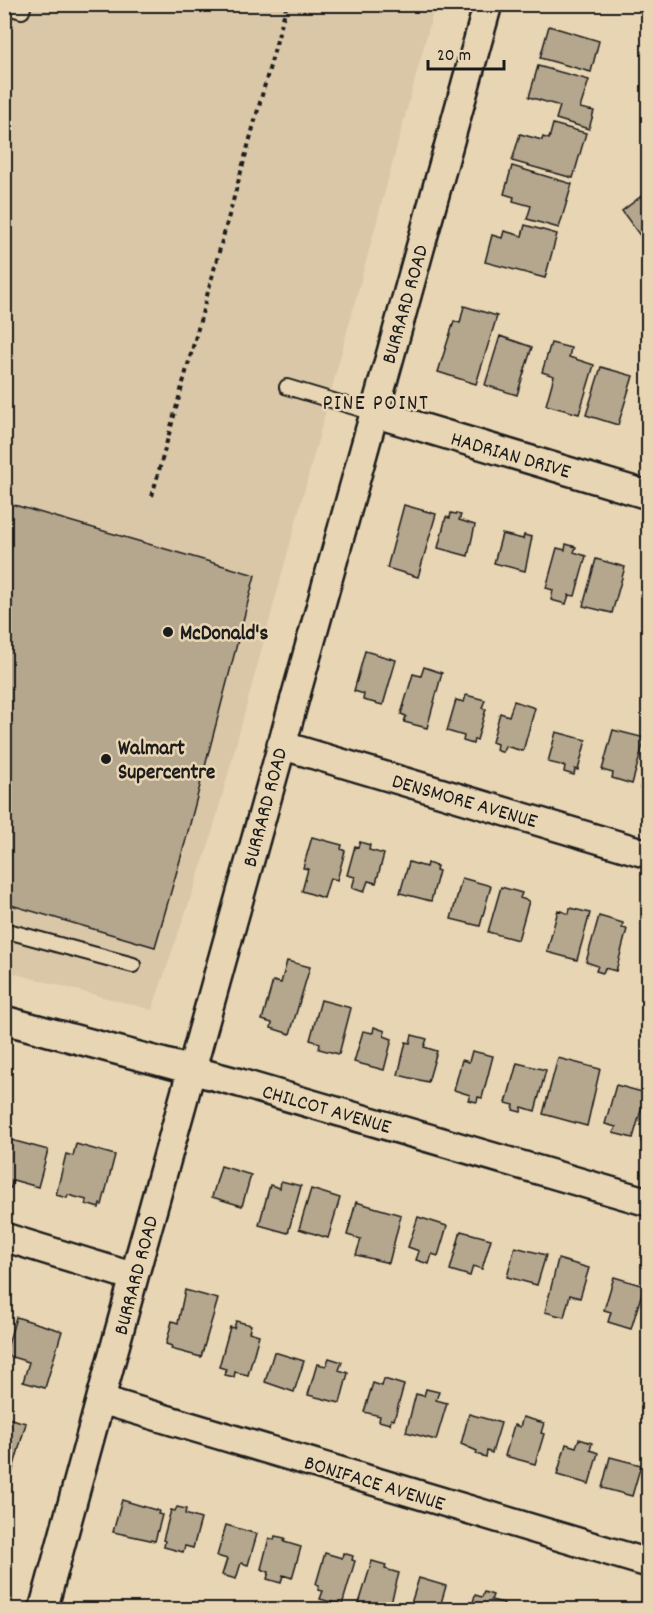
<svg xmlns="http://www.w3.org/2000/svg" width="653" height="1614" viewBox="0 0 653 1614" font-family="Dekko,sans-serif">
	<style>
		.built { fill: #d9c7a8 }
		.building { fill: #b5a78e; stroke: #1c1c1c; stroke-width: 1.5 }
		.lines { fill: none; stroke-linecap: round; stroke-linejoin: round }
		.lane-casing { stroke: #1c1c1c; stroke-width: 18 }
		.street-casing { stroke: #1c1c1c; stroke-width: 32 }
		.path { stroke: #1c1c1c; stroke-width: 4; stroke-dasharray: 4.5 4.5; stroke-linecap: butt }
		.lane { stroke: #e8d5b3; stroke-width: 14 }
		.street { stroke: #e8d5b3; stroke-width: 27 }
		.poi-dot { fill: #1c1c1c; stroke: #e8d5b3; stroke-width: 2 }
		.labels { text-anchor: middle; stroke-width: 5; stroke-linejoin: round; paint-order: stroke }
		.street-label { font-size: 21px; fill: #1c1c1c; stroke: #e8d5b3 }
		.poi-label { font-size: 21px; font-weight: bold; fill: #1c1c1c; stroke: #e8d5b3; text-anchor: start }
		.neighbourhood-label { font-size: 22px; letter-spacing: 1.5px; fill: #1c1c1c; stroke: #e8d5b3 }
	</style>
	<rect width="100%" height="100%" fill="#e8d5b3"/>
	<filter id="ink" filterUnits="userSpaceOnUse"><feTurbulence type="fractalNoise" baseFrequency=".0167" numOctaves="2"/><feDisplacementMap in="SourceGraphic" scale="12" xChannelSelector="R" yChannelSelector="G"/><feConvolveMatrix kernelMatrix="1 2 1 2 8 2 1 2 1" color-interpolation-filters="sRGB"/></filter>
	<g filter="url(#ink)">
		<path class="built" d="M4,5H435L210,841L152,1010L5,971Z"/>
		<path class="building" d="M549,26L599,41L591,72L540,58Z
			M538,66L589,80L580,108L594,111L589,129L556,119L560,106L529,97Z
			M553,124L586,133L573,178L512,161L520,134L542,140L543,137L549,139Z
			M512,166L572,184L559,228L527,219L531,206L513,201L514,197L504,194Z
			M648,191V239L645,234L641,237L622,211Z
			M525,225L557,234L545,278L485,262L492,235L502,238L504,231L522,236Z
			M464,306L497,316L476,384L438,372L454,321L460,323Z
			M500,336L532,347L517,395L485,385Z
			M551,343L571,348L569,357L594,365L579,414L546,405L554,376L542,372Z
			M601,367L633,376L618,425L586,415Z
			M4,502L255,575L185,843L155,947L4,903Z
			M404,505L436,514L418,577L387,568Z
			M451,513L461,515L459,520L475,525L468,556L438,548L446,517L450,518Z
			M502,534L523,539L524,535L532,537L525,571L494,563Z
			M566,544L576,547L574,552L586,556L575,596L569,595L566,604L551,600L553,590L546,588L557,548L565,550Z
			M596,559L625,567L612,613L583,606Z
			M648,605V626L643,625Z
			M365,651L396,660L383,705L363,700L364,694L354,691Z
			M424,667L442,673L427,728L404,722L406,716L401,714L413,674L421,676Z
			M466,695L485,700L482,708L486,709L477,740L474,739L473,744L463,741L464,736L447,731L456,700L464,702Z
			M514,701L535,708L523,751L505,746L503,752H501L496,750L497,744L492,742L500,713L509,716Z
			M613,730L645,738L632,784L612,778L613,773L602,770Z
			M556,732L586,740L578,770L575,769L574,775L564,772L565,766L548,762Z
			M648,758V790L640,788Z
			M312,837L342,845L341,849L345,851L337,880L330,878L324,898L302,891L308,869L303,868Z
			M360,842L370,845L369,850L384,854L376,883L368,881L364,892L352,888L355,877L347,875L355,846L358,847Z
			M409,862L426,867L427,863L437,866L436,870L439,871L431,901L400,893Z
			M462,878L491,886L480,926L451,919Z
			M501,887L522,893L520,898L529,901L518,940L488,932Z
			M570,908L590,913L577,960L547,952L558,910L569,914Z
			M599,916L623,923L622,928L627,929L616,971L605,968L603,973L596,971L598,966L586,962Z
			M287,961L310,967L290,1034L271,1028L272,1023L262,1020L273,981L281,983Z
			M321,1000L351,1008L339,1054L319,1049L320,1043L310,1040Z
			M374,1027L385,1031L384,1036L392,1039L384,1070L354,1062L363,1031L373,1033Z
			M412,1035L427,1039L424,1047L437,1051L428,1082L398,1075L406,1042L410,1043Z
			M472,1051L493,1056L482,1098L478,1097L477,1102L468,1100L470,1095L454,1090L462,1060L469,1062Z
			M558,1058L600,1069L587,1126L543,1114Z
			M517,1063L546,1070L535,1111L522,1107L521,1112L513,1110L514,1105L506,1103Z
			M616,1085L646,1093L633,1138L613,1133L616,1127L605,1124Z
			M648,1117V1144L641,1142Z
			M4,1138L48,1150L38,1187L13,1180L11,1188L4,1186Z
			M76,1144L115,1155L102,1205L100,1204L99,1208L86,1204L87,1200L68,1195L67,1198L56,1195L66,1154L73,1156Z
			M221,1166L251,1175L242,1206L212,1197Z
			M281,1181L301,1186L288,1233L259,1225L270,1185L280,1188Z
			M311,1189L340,1198L328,1238L299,1229Z
			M356,1202L401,1215L389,1263L356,1255L361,1239L347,1235Z
			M418,1217L447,1226L438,1256L432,1254L429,1264L416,1260L419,1251L408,1247Z
			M461,1231L491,1239L482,1269L473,1266L470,1276L450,1270Z
			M515,1247L546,1255L537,1285L507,1277Z
			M558,1259L589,1268L580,1298L570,1295L564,1317L545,1312Z
			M614,1277L644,1286L631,1329L608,1322L611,1312L604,1310Z
			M185,1290L218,1299L201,1357L171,1349L172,1346L166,1344L172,1321L178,1323Z
			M16,1317L62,1331L45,1388L23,1382L29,1362L5,1355Z
			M236,1321L251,1325L249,1332L259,1335L248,1375L235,1372L234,1377L225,1375L226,1369L219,1367L230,1327L234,1328Z
			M274,1352L304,1361L294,1392L265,1382Z
			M329,1358L342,1362L339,1370L348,1373L340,1403L308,1395L317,1364L326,1366Z
			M384,1379L404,1385L394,1420L391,1419L390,1424L379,1421L380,1416L364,1412L373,1383L382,1386Z
			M426,1389L439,1392L436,1400L447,1403L436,1440L406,1432L416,1394L424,1396Z
			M469,1414L501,1423L492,1453L487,1451L486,1457L476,1454L477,1451L461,1444Z
			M4,1417L26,1423L12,1473L4,1471Z
			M523,1417L544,1423L541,1433L544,1434L535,1464L505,1456L514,1425L520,1427Z
			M579,1439L592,1443L590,1450L598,1453L589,1484L557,1475L566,1444L576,1447Z
			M610,1457L641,1465L632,1496L602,1488Z
			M122,1500L159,1511L158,1514L162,1515L155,1541L113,1532Z
			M177,1507L186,1509L185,1514L201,1519L193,1548L185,1546L183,1552L164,1547L165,1541L163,1540L171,1510L175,1511Z
			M226,1525L257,1534L248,1565L241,1563L236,1579L222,1575L227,1559L217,1556Z
			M275,1536L285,1538L284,1542L301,1547L292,1578L283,1575L281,1583L267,1579L269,1572L261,1569L269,1538L274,1540Z
			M325,1553L342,1558L343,1553L353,1556L352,1560L355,1561L342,1605L320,1599L323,1591L318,1590L319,1585L316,1584Z
			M372,1561L386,1565L385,1569L399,1573L389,1610H357Z
			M419,1578L446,1586L439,1610H409Z
			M484,1592L493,1595L491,1600L504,1603L503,1610H471L475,1595L482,1597Z"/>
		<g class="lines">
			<defs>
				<path id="lane" d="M4,6L22,11L24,4
					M287,387L374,413
					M4,930L133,965"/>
				<path id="street" d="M374,413L648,495
					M281,745L648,854
					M4,1020L240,1083L648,1202
					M4,1237L134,1277
					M102,1400L648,1563
					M43,1610L134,1277L488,4"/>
			</defs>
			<use href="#lane" class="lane-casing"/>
			<use href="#street" class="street-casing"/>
			<path class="path" d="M152,496L287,4"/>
			<use href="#lane" class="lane"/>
			<use href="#street" class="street"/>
		</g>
	</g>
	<g class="poi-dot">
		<circle cx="168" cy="632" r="6"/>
		<circle cx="106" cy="759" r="6"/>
	</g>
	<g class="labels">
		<g class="street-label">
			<text transform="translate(404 304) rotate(-74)" y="7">BURRARD ROAD</text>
			<text transform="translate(511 454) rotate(16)" y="7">HADRIAN DRIVE</text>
			<text transform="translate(465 800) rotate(16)" y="7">DENSMORE AVENUE</text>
			<text transform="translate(264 807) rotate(-75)" y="7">BURRARD ROAD</text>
			<text transform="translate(327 1108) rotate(16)" y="7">CHILCOT AVENUE</text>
			<text transform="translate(135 1275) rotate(-75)" y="7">BURRARD ROAD</text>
			<text transform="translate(375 1482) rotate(17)" y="7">BONIFACE AVENUE</text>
		</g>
		<g class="poi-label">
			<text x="180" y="639">McDonald's</text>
			<text x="118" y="754">Walmart<tspan x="118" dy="24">Supercentre</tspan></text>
		</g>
		<g class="neighbourhood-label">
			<text x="376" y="409">PINE POINT</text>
		</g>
	</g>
	<rect width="653" height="1614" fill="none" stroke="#e8d5b3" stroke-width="24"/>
	<rect x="12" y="12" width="629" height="1590" fill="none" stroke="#1c1c1c" stroke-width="2" filter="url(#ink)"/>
	<path d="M428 60v9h76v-9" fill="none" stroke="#1c1c1c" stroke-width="3"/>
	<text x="437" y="60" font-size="18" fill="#1c1c1c" stroke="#e8d5b3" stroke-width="4.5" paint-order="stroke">20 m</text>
</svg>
